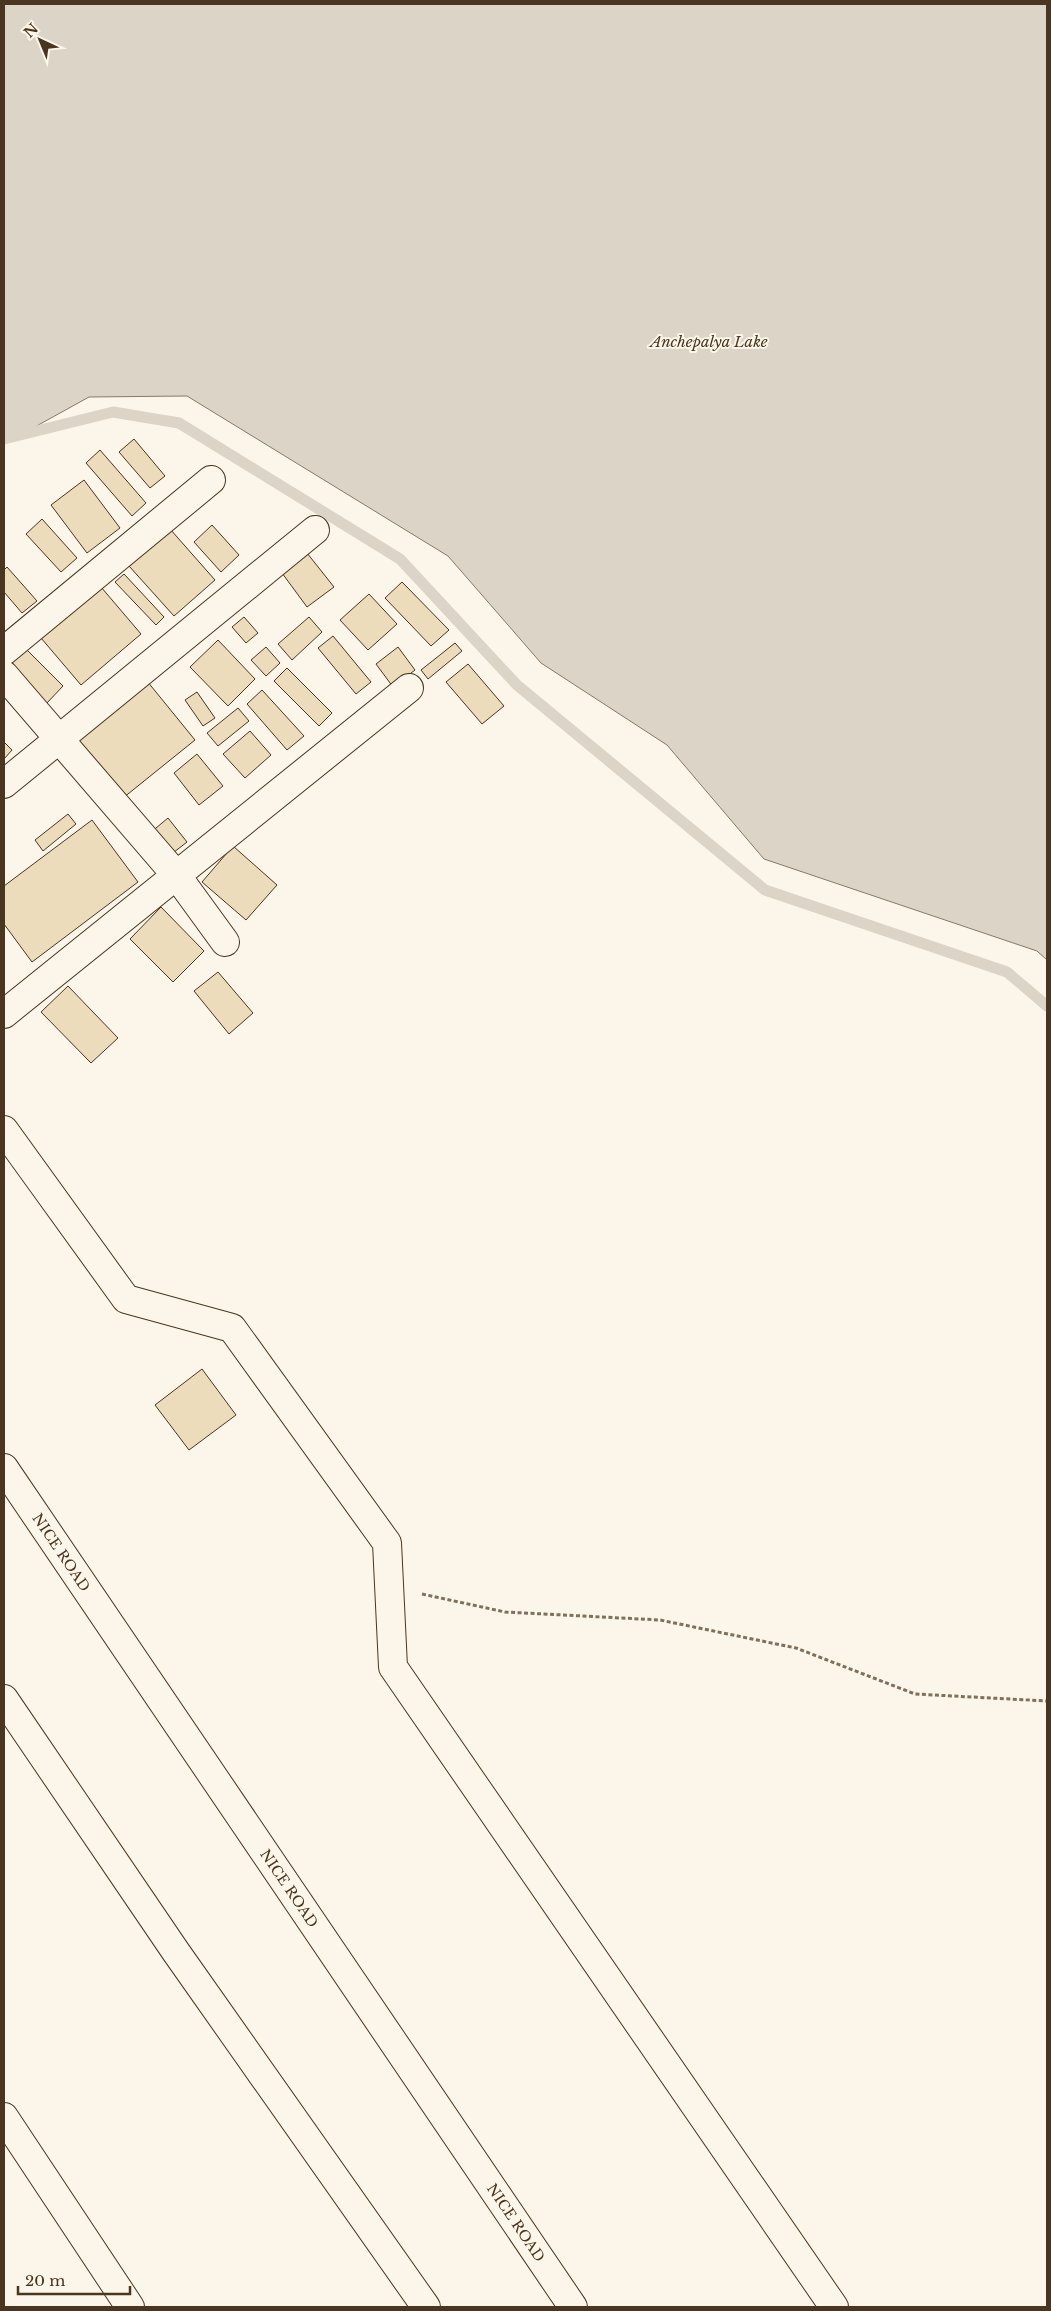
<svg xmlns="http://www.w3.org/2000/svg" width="1051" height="2311" viewBox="0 0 1051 2311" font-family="'Libre Baskerville',serif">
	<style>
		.water { fill: #dcd4c6; stroke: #887966 }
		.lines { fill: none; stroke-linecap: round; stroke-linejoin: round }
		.stream { stroke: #dcd4c6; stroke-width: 11 }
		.building { fill: #ecdcbc; stroke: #4a3520 }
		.street-casing { stroke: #4a3520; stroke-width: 30 }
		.secondary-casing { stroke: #4a3520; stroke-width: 30 }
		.highway-casing { stroke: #4a3520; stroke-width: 30 }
		.path { stroke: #7f6f5c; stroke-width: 3; stroke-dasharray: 4 2.5; stroke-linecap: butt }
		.street { stroke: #fbf6e9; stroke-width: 28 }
		.secondary { stroke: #fbf6e9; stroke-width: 28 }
		.highway { stroke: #fbf6e9; stroke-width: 28 }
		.labels { text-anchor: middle; stroke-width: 4; stroke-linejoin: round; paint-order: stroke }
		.street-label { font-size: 14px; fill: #4a3520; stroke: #fbf6e9 }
		.water-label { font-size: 15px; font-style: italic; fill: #4a3520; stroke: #fbf6e9 }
	</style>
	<rect width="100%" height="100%" fill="#fbf6e9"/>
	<path class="water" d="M4,4H1047V960L1037,951L764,859L667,745L541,663L448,556L187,396L89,397L4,444Z"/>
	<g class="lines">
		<path class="stream" d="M4,439L113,412L179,423L400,559L517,685L765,890L1007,972L1047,1006"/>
	</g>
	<path class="building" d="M134,439L165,476L150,488L119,452Z
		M100,450L146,503L132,516L86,463Z
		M84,480L120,528L87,553L51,505Z
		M42,519L77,558L61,572L26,534Z
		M212,525L239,555L221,572L194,542Z
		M170,529L215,580L174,616L129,566Z
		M307,553L334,587L307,607L282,573Z
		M7,567L37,601L22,613L4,592V570Z
		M124,574L164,617L156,625L115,582Z
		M402,582L449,630L431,646L385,598Z
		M101,587L141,634L81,685L41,638Z
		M369,594L397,624L368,650L340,620Z
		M244,617L258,633L246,643L232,627Z
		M309,617L322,632L292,660L278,644Z
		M333,636L371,682L356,694L318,648Z
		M218,640L255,679L228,706L190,667Z
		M455,643L462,651L428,679L421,670Z
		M266,647L280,663L266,676L251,660Z
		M398,647L415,670L393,687L376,664Z
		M25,648L63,686L45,705L7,667Z
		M468,664L504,706L482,724L446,682Z
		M287,668L332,713L319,726L274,681Z
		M147,681L195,740L123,798L76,740Z
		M262,690L304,736L287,750L247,704Z
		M197,692L215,718L203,726L185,700Z
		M238,708L249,721L218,746L207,733Z
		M250,731L271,755L245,778L223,754Z
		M4,742L12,750L4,759Z
		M197,754L223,786L199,805L174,773Z
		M68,814L76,824L43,851L35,840Z
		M168,818L187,842L169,856L150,833Z
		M92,820L138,882L32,962L4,924V886Z
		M233,846L277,885L246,920L202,882Z
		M161,907L204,951L173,982L130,939Z
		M218,972L253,1013L229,1034L194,991Z
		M68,986L118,1038L91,1063L41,1012Z
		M202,1369L236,1415L189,1450L155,1405Z"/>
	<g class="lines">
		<defs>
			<path id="street" d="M4,651L211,480
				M4,675L177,876L225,942
				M4,784L315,530
				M4,1014L409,688
				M4,1130L126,1299L232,1328L387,1543L393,1667L834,2307"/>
			<path id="secondary" d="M4,2117L130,2307"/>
			<g id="highway">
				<path id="s1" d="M4,1468L573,2307"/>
				<path d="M4,1699L176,1952L426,2307"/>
			</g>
		</defs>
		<use href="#street" class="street-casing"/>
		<use href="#secondary" class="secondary-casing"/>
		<use href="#highway" class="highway-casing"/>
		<path class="path" d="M422,1594L505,1612L660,1620L796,1648L915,1694L1047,1701"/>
		<use href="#street" class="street"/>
		<use href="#secondary" class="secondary"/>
		<use href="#highway" class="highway"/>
	</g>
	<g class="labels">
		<g class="street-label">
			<text dy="5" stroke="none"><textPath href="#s1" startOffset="102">NICE ROAD</textPath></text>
			<text dy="5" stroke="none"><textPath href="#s1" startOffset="508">NICE ROAD</textPath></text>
			<text dy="5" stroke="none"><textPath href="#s1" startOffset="912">NICE ROAD</textPath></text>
		</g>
		<g class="water-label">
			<text x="709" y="347">Anchepalya Lake</text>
		</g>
	</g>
	<rect width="1051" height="2311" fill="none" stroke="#4a3520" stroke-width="10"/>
	<g transform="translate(40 40) rotate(316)" stroke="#fbf6e9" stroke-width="4" paint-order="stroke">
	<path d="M0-4L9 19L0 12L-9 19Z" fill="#4a3520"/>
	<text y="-8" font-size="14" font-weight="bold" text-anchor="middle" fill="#4a3520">N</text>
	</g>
	<path d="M18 2286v8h112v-8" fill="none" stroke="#4a3520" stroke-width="2.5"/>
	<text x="25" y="2286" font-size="15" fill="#4a3520" stroke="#fbf6e9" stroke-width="4" paint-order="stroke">20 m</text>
</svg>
